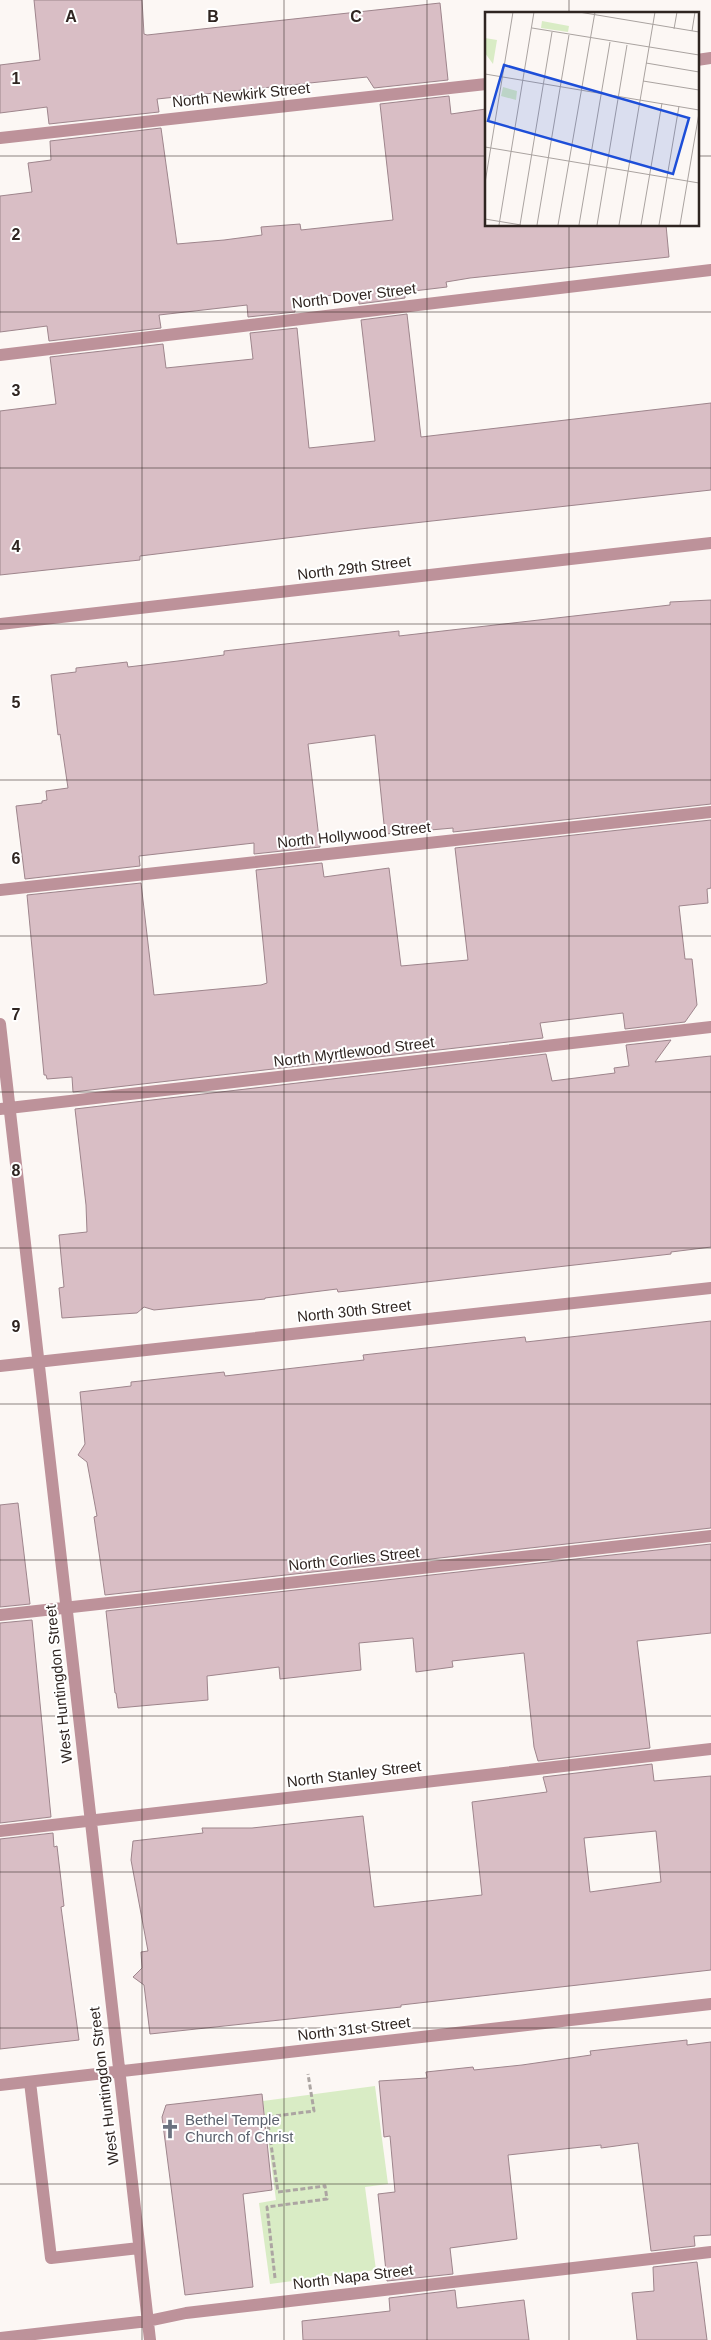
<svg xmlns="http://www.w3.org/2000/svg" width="711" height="2340" viewBox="0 0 711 2340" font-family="Helvetica,sans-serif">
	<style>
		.green { fill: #d9ecc5 }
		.building { fill: #d9bec5; stroke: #9e858c; fill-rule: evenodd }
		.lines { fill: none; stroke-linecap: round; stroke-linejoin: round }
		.path { stroke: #aca5a2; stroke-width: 3; stroke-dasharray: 5 2.5; stroke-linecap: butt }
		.minor { stroke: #bd929a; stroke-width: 12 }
		.grid { fill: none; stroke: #2f2521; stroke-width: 1; stroke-opacity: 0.55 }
		.labels { text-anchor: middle; stroke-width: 4; stroke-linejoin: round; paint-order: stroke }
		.street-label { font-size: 15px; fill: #2f2521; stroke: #fff }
		.worship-label { font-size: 15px; fill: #5b616d; stroke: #fff; text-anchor: start }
		.inset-road { fill: none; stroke: #aaa3a0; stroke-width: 1 }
		.view { fill: #1d4ed8; fill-opacity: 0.15; stroke: #1d4ed8; stroke-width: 2.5 }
		.inset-edge { fill: none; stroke: #2f2521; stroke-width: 2.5 }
		.grid-label { font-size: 16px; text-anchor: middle; font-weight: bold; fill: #2f2521; stroke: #fff; stroke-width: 4; stroke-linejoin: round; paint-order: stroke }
	</style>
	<rect width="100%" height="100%" fill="#fcf7f4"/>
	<path class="green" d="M375,2086L388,2184L365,2187L376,2270L270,2284L259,2203L276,2200L263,2101Z"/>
	<path class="building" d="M34,0H142L144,34L147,35L440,3L448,80L374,88L367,77L157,99L159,112L49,124L47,107L0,113V65L40,60Z
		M449,96L451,114L486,109V225H666L669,257L470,278L446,282L447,287L405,292V298L359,304L358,292L294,300L295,312L248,317L247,305L159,315L161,328L49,341L47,326L0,332V196L32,192L28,163L51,160L50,141L161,128L177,244L224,240L262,235L261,227L300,224L301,230L393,220L380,104Z
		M407,314L421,437L711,403V490L360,529L140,556V560L0,575V411L56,404L50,357L163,344L166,368L253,359L250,333L297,328L309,448L375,441L361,320Z
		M711,600V804L453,832V828L385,834L375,735L308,744L320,847L254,854V843L139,856L140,866L25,879L16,806L42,803V801L47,800L46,791L68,788L60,734L58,735L51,675L76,672V668L127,662L128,667L178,661L224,655V651L399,631V636L670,605V602Z
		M711,820V888L707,889L708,903L679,906L685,959H692L697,1005L685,1022L625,1029L623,1013L540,1023L543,1038L73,1092L72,1077L47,1079L46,1075H44L27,895L141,883L154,995L261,985L267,983L256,870L322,863L324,877L389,868L401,966L468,960L455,848Z
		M671,1040L655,1062L711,1056V1247L671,1252V1254L338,1292L337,1289L265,1298V1299L154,1310L144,1307L137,1313L62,1318L59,1288L64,1287L59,1235L87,1232L86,1205L75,1109L546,1054L552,1081L615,1073L614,1068L629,1066L626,1045Z
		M711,1321V1528L105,1595L94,1517L97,1516L87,1462L78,1455L85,1444L80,1392L131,1386V1382L224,1372L225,1376L364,1360L363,1355L525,1337L526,1342Z
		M18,1503L30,1604L0,1607V1505Z
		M711,1544V1633L637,1641L650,1748L538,1761L534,1747L524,1653L452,1661L453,1667L416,1672L413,1638L359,1643L361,1670L280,1679L279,1667L207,1676L208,1700L118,1708L116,1693H115L106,1611Z
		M32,1620L51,1817L0,1823V1623Z
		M652,1764L654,1781L711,1776V1970L401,2005V2007L150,2034L144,1985L133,1977L142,1968L141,1952L148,1951L131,1860L133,1841L203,1833L202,1828H252L363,1816L374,1907L482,1895L472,1802L547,1792L543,1777ZM656,1831L661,1882L590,1892L584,1838Z
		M53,1833L54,1847L57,1846L64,1906L61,1907L79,2040L0,2049V1839Z
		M687,2040V2045L711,2042V2235L694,2236L695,2246L651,2251L638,2143L601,2148V2145L508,2155L517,2239L450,2248L453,2274L387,2281L378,2194L395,2192L390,2136L384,2137L379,2081L427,2078L426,2072L473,2067L474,2070L522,2065L591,2055L590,2051Z
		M262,2094L272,2190L243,2194L253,2287L185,2295L162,2117L166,2105Z
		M697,2262L707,2340H637L632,2293L654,2291L653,2267Z
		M455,2290L457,2308L524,2300L529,2340H303L302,2321L390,2311L389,2298Z"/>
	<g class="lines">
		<path class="path" d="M275,2278L267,2207L327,2199L325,2186L278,2192L267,2117L314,2111L308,2074"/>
		<path class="minor" d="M697,60L711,58
			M0,138L486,84
			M0,355L711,270
			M0,624L711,543
			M0,890L711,812
			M0,1024L150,2340
			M0,1109L711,1027
			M0,1366L711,1288
			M0,1615L711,1536
			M0,1831L711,1749
			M30,2082L51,2258L139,2248
			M0,2085L711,2004
			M0,2338L148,2321L186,2313L711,2252"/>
	</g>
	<path class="grid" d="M142,0V2340M284,0V2340M427,0V2340M569,0V14M0,156H486M697,156H711M569,225V2340M0,312H711M0,468H711M0,624H711M0,780H711M0,936H711M0,1092H711M0,1248H711M0,1404H711M0,1560H711M0,1716H711M0,1872H711M0,2028H711M0,2184H711"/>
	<defs>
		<symbol id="church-bare" viewBox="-9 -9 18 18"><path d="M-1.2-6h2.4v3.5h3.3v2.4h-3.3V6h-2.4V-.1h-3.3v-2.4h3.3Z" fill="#6b7280" stroke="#fff" stroke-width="2.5" paint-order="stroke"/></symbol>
	</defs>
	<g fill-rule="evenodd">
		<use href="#church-bare" x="156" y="2115" width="28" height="28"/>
	</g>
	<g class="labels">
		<g class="street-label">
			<text transform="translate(241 95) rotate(-6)" y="5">North Newkirk Street</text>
			<text transform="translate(354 296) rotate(-7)" y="5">North Dover Street</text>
			<text transform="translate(354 568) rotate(-7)" y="5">North 29th Street</text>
			<text transform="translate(354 835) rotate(-6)" y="5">North Hollywood Street</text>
			<text transform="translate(354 1052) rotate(-7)" y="5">North Myrtlewood Street</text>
			<text transform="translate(354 1311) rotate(-6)" y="5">North 30th Street</text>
			<text transform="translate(354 1559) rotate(-6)" y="5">North Corlies Street</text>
			<text transform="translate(59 1684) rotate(-96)" y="5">West Huntingdon Street</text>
			<text transform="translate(354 1774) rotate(-7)" y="5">North Stanley Street</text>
			<text transform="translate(354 2029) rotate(-7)" y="5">North 31st Street</text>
			<text transform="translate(104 2086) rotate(-97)" y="5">West Huntingdon Street</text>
			<text transform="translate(353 2277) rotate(-7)" y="5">North Napa Street</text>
		</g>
		<g class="worship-label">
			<text x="185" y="2125">Bethel Temple<tspan x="185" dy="17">Church of Christ</tspan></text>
		</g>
	</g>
	<g transform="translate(485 12)">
		<rect width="214" height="214" fill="#fcf7f4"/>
		<path d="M57,9L84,14L83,20L56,16ZM0,26L12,28L8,52L0,41ZM18,75L32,79L31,88L16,84Z" fill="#d9ecc5"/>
		<path class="inset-road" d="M94,0L214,20M47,16L214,43M189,17L192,0M207,19L210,0M161,51L214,60M0,62L214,98M158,69L214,78M0,135L214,171M0,171L28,0M0,207L36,213M14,213L49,0M35,213L67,20M52,213L84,23M73,213L110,0M94,213L125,30M112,213L142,33M134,213L170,0M156,213L177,91M174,213L194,94M195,213L214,101"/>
		<path class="view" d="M19,53L204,106L188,162L3,109Z"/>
		<rect width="214" height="214" class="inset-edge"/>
	</g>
	<g class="grid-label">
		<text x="71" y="22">A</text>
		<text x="213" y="22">B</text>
		<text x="356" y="22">C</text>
		<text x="16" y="84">1</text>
		<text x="16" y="240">2</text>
		<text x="16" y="396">3</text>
		<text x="16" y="552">4</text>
		<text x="16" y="708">5</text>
		<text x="16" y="864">6</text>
		<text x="16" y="1020">7</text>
		<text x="16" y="1176">8</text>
		<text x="16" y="1332">9</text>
	</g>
</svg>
